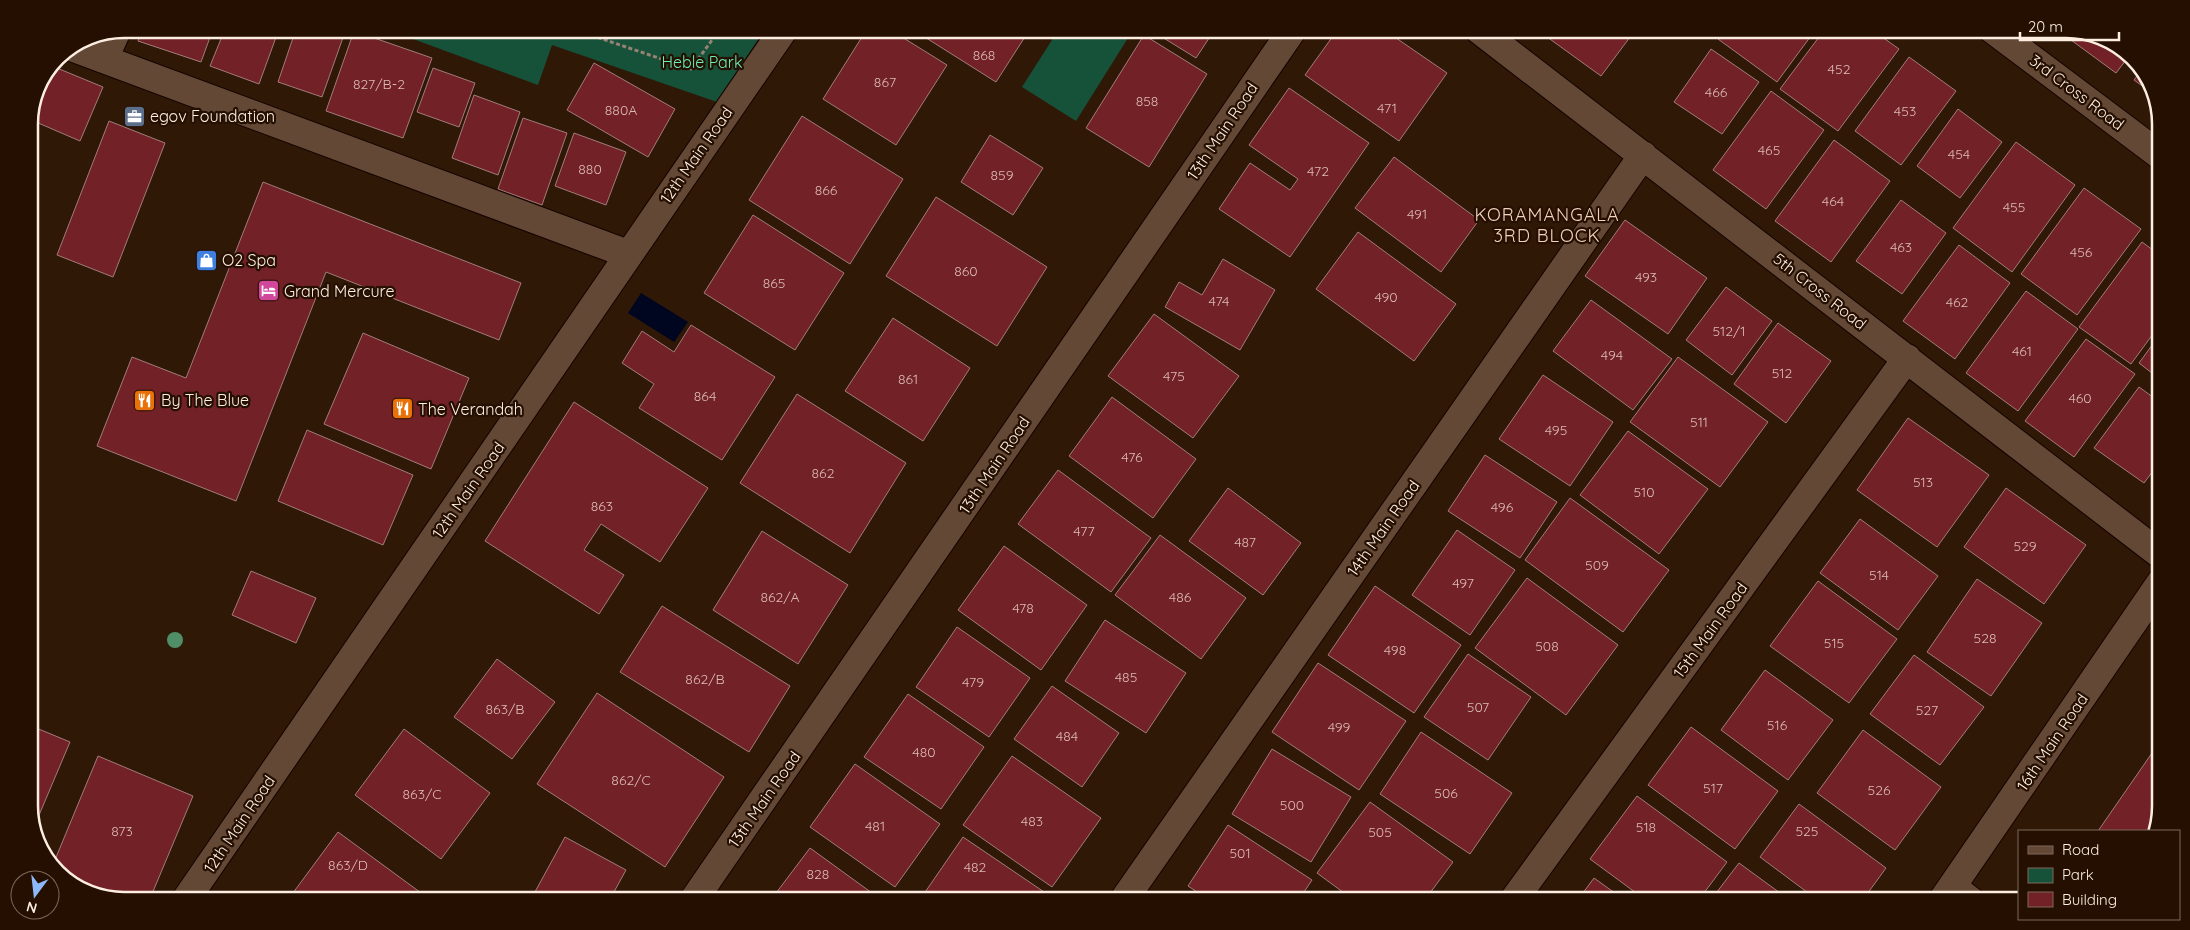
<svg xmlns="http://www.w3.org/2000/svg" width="2190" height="930" viewBox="0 0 2190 930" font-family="Quicksand,sans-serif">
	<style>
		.green { fill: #16523a }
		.water { fill: #000520 }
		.building { fill: #722127; stroke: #a17c7b }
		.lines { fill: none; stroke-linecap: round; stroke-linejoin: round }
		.minor-casing { stroke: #160300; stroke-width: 30 }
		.path { stroke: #968374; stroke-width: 3; stroke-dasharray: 4 2.5; stroke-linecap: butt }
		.minor { stroke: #624835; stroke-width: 28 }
		.tree { fill: #4f8e67 }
		.labels { text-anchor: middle; stroke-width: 4.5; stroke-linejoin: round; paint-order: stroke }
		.number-label { font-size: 14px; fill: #dbbbb3 }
		.park-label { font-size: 16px; fill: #69efb7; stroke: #250f00 }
		.street-label { font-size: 16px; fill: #feeee2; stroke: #250f00 }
		.poi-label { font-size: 16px; fill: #feeee2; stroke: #250f00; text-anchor: start }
		.neighbourhood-label { font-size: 18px; letter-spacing: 1px; fill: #f2d2bc; stroke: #250f00 }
		.rim { fill: none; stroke: #feeee2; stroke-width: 2.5 }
	</style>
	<rect width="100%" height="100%" fill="#2f1806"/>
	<path class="green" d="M386,29H765L717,102L552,45L538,85Z
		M1059,29L1133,30L1076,121L1022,87Z"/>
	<path class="water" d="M641,293L688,322L674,342L628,313Z"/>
	<path class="building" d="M143,29H213L201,62L138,41Z
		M225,29H279L259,84L210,66Z
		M296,29H346L322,97L278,82Z
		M867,29H889L947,65L896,145L823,99Z
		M912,29H1030L996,82Z
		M1149,29H1215L1196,58Z
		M1338,29H1383L1447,73L1399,141L1305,75Z
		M1536,29H1636L1601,76Z
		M1726,29H1816L1777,82L1718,39Z
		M1825,29H1871L1899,49L1838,131L1780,89Z
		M2056,29L2103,36L2129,56L2116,73Z
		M354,31L432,58L403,138L326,111Z
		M1144,35L1207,74L1149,167L1086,128Z
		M1711,49L1759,82L1722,134L1674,102Z
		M1909,57L1956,91L1901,165L1855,131Z
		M594,63L675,109L648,157L567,110Z
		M52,66L103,87L80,141L29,119Z
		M433,68L475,83L459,127L417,112Z
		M2143,68L2152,93L2134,80Z
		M1289,88L1369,143L1290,257L1219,209L1250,163L1290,190L1298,179L1249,145Z
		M1771,91L1824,130L1766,209L1713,170Z
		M474,95L520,112L498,175L452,158Z
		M1958,109L2002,142L1960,198L1917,166Z
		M802,116L903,179L850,264L749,200Z
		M523,118L567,133L542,205L498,189Z
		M109,121L165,143L113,277L57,255Z
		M574,133L626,152L606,205L555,186Z
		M990,135L1043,168L1013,215L961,182Z
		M1834,140L1890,181L1831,262L1775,221Z
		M2016,142L2075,185L2012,272L1953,228Z
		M1394,157L1479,220L1441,272L1355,208Z
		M263,182L521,283L499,340L326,272L236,501L97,446L132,357L186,378Z
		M2084,188L2141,229L2077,315L2021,274Z
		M936,197L1047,267L997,346L886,276Z
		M1901,200L1946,233L1902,294L1856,261Z
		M753,215L844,273L795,350L704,293Z
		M1625,220L1707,278L1668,334L1585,276Z
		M1358,232L1456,304L1414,361L1316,289Z
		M2142,242L2161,256V323L2131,364L2079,327Z
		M1959,245L2010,283L1955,359L1903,321Z
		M1223,259L1275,290L1240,350L1165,307L1179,282L1202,295Z
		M1726,287L1772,321L1732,375L1686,340Z
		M2026,291L2078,329L2018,411L1966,373Z
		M1591,300L1672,359L1633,410L1553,351Z
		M1154,314L1239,376L1193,438L1108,376Z
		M893,318L970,368L923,441L845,391Z
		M1778,323L1831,361L1786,423L1734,384Z
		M691,325L775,377L722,460L639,408L654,384L622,363L642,331L674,352Z
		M363,333L469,378L431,469L324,424Z
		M2161,333V380L2139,363Z
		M2086,339L2135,374L2074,457L2025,421Z
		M1678,357L1768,422L1720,487L1630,422Z
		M1543,375L1613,422L1570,486L1499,439Z
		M2139,387L2161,403V460L2144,483L2094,448Z
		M797,394L906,463L850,553L740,483Z
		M1112,397L1196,459L1153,518L1069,456Z
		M574,402L708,488L660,562L601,524L584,550L624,575L599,614L485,541Z
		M1908,418L1989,475L1937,547L1857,490Z
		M307,430L413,475L383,545L278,501Z
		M1628,431L1708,489L1659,554L1580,495Z
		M1485,455L1557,502L1520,558L1448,511Z
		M1058,470L1151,538L1111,592L1018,524Z
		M1228,488L1301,543L1263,595L1189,541Z
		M2006,488L2086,545L2044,604L1964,547Z
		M1570,498L1669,570L1623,632L1525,560Z
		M1860,519L1938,576L1898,630L1820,573Z
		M1457,530L1515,570L1470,635L1412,595Z
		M762,531L848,585L798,664L713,610Z
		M1160,535L1246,598L1201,659L1115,595Z
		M1004,546L1087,605L1041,670L958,610Z
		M251,571L316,598L296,643L232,615Z
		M1527,578L1618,645L1566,715L1475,648Z
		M1977,579L2042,623L1991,696L1927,652Z
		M1818,581L1897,639L1849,703L1770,646Z
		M1375,586L1461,645L1414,713L1328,655Z
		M662,606L790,686L749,752L620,672Z
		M1105,620L1186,673L1146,733L1065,681Z
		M957,627L1030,678L989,737L916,687Z
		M1468,654L1531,697L1488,760L1424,717Z
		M1914,655L1984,707L1940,765L1870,714Z
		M497,659L555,702L512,759L454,717Z
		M1318,663L1406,721L1359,790L1272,732Z
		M1765,670L1833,720L1788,780L1721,730Z
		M1052,686L1119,733L1082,787L1014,739Z
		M597,693L724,777L665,867L537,784Z
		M908,694L984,747L941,809L864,757Z
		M29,725L70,742L34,827L29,813Z
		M1691,727L1778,791L1735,849L1648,785Z
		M404,729L490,793L441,859L355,795Z
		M1863,730L1941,787L1895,850L1817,793Z
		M1421,732L1512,793L1470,854L1380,794Z
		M2161,740V807L2156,831H2098Z
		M1272,749L1351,797L1311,862L1232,814Z
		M98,756L193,796L149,901H123L92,895L84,892L52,867Z
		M1012,756L1101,818L1052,887L963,825Z
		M855,764L940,824L895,887L810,827Z
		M1637,796L1727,862L1698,901H1647L1590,859Z
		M1370,802L1453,862L1424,901H1355L1317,873Z
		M1799,804L1886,868L1862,901H1819L1760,857Z
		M1228,825L1312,880L1298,901H1211L1188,886Z
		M338,832L428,898L425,901H287Z
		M565,837L626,870L609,901H530Z
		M963,837L1050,896L1047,901H919Z
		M810,848L883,901H770Z
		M1739,863L1791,901H1710Z
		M1594,878L1626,901H1577Z"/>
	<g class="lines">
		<defs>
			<path id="minor" d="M1478,29L2161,555
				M1992,29L2161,156
				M71,47L628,254
				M104,59L117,30
				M1953,887L1971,901
				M185,901L784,29
				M693,901L1293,29
				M1123,901L1643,155
				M1513,901L1907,358
				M1942,901L2161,582"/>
		</defs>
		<use href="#minor" class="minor-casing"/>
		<path class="path" d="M573,29L691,69L720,29"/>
		<use href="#minor" class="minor"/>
	</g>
	<circle class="tree" cx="175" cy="640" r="8"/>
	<defs>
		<symbol id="office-square" viewBox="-11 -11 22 22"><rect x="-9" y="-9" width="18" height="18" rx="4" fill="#5c6f8a" stroke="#250f00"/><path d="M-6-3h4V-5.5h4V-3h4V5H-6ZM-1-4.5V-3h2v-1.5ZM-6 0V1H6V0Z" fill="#fff"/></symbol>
		<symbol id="shop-square" viewBox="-11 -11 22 22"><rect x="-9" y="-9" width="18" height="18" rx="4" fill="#3f7fe0" stroke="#250f00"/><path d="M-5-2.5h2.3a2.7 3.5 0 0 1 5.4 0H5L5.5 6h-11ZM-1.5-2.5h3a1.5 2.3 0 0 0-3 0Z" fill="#fff"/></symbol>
		<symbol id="hotel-square" viewBox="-11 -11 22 22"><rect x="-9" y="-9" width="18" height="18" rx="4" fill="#d1479c" stroke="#250f00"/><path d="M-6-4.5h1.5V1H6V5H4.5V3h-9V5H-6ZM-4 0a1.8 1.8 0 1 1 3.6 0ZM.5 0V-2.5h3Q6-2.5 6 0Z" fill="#fff"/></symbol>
		<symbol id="restaurant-square" viewBox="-11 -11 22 22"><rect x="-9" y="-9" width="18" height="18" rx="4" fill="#e8710a" stroke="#250f00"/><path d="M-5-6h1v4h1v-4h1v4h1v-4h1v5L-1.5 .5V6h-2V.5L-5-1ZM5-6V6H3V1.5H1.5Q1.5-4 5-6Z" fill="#fff"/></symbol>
	</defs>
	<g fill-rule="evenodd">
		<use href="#office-square" x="122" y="104" width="25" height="25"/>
		<use href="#shop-square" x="194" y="248" width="25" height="25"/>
		<use href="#hotel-square" x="256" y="278" width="25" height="25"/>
		<use href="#restaurant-square" x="132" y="388" width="25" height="25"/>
		<use href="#restaurant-square" x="390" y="396" width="25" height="25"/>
	</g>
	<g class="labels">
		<g class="number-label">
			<text x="984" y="60">868</text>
			<text x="1839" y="74">452</text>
			<text x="885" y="87">867</text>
			<text x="379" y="89">827/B-2</text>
			<text x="1716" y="97">466</text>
			<text x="1147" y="106">858</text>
			<text x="1387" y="113">471</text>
			<text x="621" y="115">880A</text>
			<text x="1905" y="116">453</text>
			<text x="1769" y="155">465</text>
			<text x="1959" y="159">454</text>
			<text x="590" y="174">880</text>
			<text x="1318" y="176">472</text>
			<text x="1002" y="180">859</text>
			<text x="826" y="195">866</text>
			<text x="1833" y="206">464</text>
			<text x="2014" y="212">455</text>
			<text x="1417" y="219">491</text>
			<text x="1901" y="252">463</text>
			<text x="2081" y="257">456</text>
			<text x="966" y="276">860</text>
			<text x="1646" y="282">493</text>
			<text x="774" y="288">865</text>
			<text x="1386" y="302">490</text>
			<text x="1219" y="306">474</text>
			<text x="1957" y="307">462</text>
			<text x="1729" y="336">512/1</text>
			<text x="2022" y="356">461</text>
			<text x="1612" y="360">494</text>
			<text x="1782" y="378">512</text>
			<text x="1174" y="381">475</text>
			<text x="908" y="384">861</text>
			<text x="705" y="401">864</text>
			<text x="2080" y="403">460</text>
			<text x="1699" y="427">511</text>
			<text x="1556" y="435">495</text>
			<text x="1132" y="462">476</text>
			<text x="823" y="478">862</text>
			<text x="1923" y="487">513</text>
			<text x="1644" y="497">510</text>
			<text x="602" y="511">863</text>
			<text x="1502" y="512">496</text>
			<text x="1084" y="536">477</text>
			<text x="1245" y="547">487</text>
			<text x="2025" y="551">529</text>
			<text x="1597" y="570">509</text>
			<text x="1879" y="580">514</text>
			<text x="1463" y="588">497</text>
			<text x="780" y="602">862/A</text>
			<text x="1180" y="602">486</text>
			<text x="1023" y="613">478</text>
			<text x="1985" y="643">528</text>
			<text x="1834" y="648">515</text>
			<text x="1547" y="651">508</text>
			<text x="1395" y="655">498</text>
			<text x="1126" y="682">485</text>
			<text x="705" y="684">862/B</text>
			<text x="973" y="687">479</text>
			<text x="1478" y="712">507</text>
			<text x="505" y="714">863/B</text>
			<text x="1927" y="715">527</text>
			<text x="1777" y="730">516</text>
			<text x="1339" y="732">499</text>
			<text x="1067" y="741">484</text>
			<text x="924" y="757">480</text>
			<text x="631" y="785">862/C</text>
			<text x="1713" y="793">517</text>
			<text x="1879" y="795">526</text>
			<text x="1446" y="798">506</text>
			<text x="422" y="799">863/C</text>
			<text x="1292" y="810">500</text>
			<text x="1032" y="826">483</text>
			<text x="875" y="831">481</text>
			<text x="1646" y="832">518</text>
			<text x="122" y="836">873</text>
			<text x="1807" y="836">525</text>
			<text x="1380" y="837">505</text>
			<text x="1240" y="858">501</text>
			<text x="348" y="870">863/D</text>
			<text x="975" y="872">482</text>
			<text x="818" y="879">828</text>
		</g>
		<g class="park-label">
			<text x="702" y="68">Heble Park</text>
		</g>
		<g class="street-label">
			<text transform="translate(2077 92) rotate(37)" y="6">3rd Cross Road</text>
			<text transform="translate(1222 131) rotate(-56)" y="6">13th Main Road</text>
			<text transform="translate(696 155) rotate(-55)" y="6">12th Main Road</text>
			<text transform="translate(1820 291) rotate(38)" y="6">5th Cross Road</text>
			<text transform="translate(994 465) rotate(-56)" y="6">13th Main Road</text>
			<text transform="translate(468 490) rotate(-55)" y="6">12th Main Road</text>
			<text transform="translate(1383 528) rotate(-55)" y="6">14th Main Road</text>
			<text transform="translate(1710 630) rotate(-54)" y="6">15th Main Road</text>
			<text transform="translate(2052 742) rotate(-56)" y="6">16th Main Road</text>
			<text transform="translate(764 799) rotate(-55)" y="6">13th Main Road</text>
			<text transform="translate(239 824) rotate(-56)" y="6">12th Main Road</text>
		</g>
		<g class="poi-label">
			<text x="150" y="122">egov Foundation</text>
			<text x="222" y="266">O2 Spa</text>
			<text x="284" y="297">Grand Mercure</text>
			<text x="161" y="406">By The Blue</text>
			<text x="418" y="415">The Verandah</text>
		</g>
		<g class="neighbourhood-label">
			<text x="1547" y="221">KORAMANGALA<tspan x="1547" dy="21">3RD BLOCK</tspan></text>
		</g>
	</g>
	<path d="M0 0H2190V930H0ZM124 38H2066A86 86 0 0 1 2152 124V806A86 86 0 0 1 2066 892H124A86 86 0 0 1 38 806V124A86 86 0 0 1 124 38Z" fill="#250f00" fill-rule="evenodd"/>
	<path class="rim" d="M124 38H2066A86 86 0 0 1 2152 124V806A86 86 0 0 1 2066 892H124A86 86 0 0 1 38 806V124A86 86 0 0 1 124 38Z"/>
	<rect x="2018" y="830" width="162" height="90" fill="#250f00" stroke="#7c685a"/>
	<rect x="2028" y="846" width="25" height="8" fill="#624835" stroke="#7c685a"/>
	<text x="2062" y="855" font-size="15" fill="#feeee2">Road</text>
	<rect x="2028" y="868" width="25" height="15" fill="#16523a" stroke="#7c685a"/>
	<text x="2062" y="880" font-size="15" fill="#feeee2">Park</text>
	<rect x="2028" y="892" width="25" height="15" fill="#722127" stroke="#7c685a"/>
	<text x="2062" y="905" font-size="15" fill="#feeee2">Building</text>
	<g transform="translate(35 895) rotate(195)"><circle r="24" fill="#250f00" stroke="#7c685a"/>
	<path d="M0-4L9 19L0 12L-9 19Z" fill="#8db9fc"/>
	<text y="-8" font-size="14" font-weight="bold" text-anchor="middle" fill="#feeee2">N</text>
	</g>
	<path d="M2020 32v8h99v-8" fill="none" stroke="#feeee2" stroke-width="2.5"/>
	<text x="2028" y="32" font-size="15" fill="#feeee2" stroke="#250f00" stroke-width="4" paint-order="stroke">20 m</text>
</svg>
